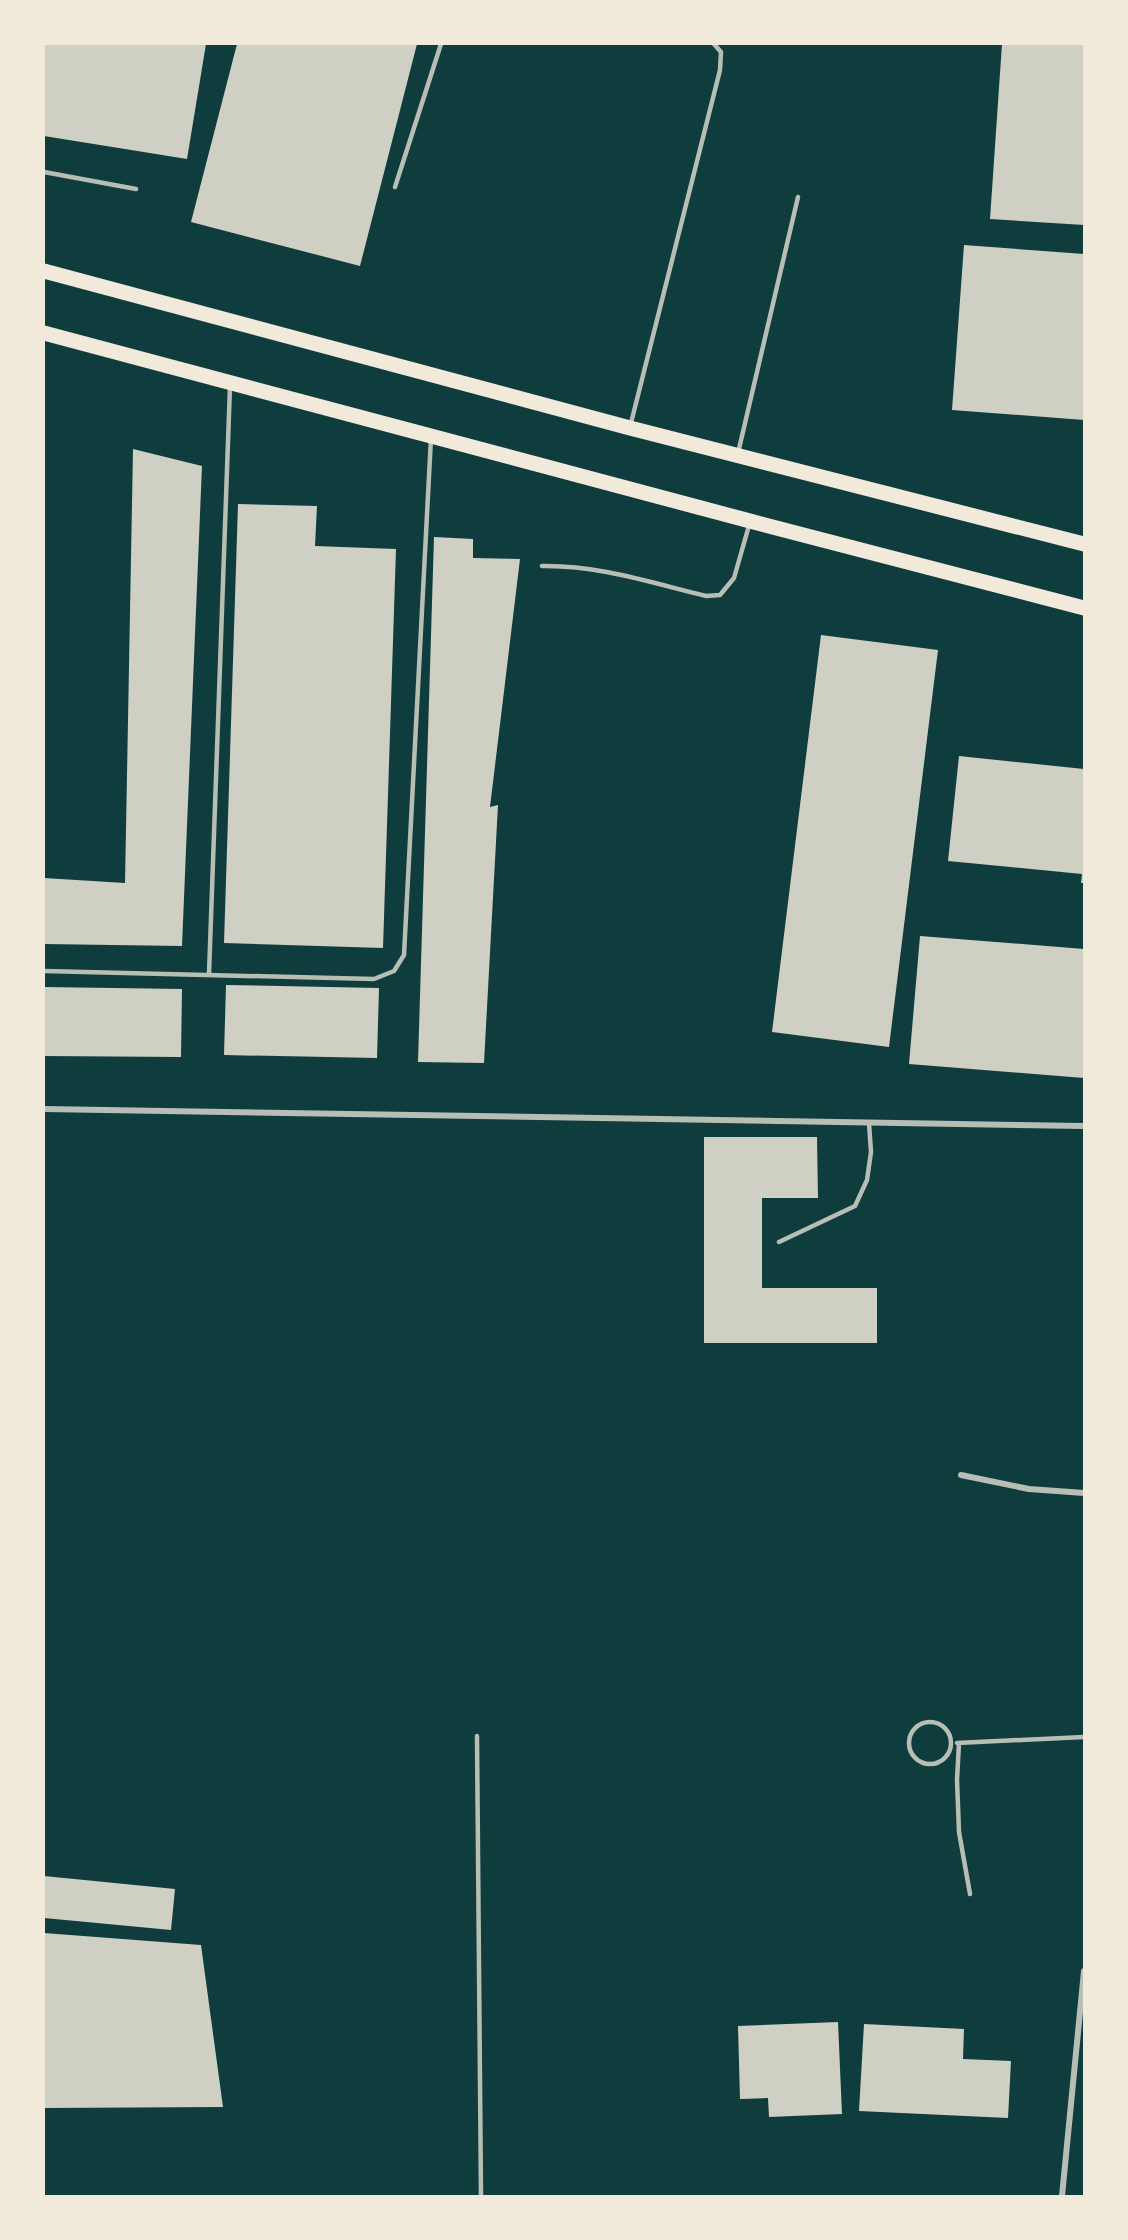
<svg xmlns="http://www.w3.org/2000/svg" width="1128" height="2240" viewBox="0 0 1128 2240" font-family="'IBM Plex Serif',serif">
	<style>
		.building { fill: #cfcfc3 }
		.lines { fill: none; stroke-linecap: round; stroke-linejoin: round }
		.service { stroke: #b8beb3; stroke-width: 4.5 }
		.minor { stroke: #b8beb3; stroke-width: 6 }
		.primary { stroke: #f1e9da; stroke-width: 15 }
	</style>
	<rect width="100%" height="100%" fill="#0f3d3e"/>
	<path class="building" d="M44,44H206L187,159L44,136Z
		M237,44H417L360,266L191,222Z
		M1002,44H1084V225L990,219Z
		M964,245L1084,254V420L952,410Z
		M133,449L202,466L182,946L44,944V878L125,883Z
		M238,504L317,506L315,546L396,549L383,948L224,943Z
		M434,537L473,539V558L520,559L490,807L498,805L484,1063L418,1062Z
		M821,635L938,650L889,1047L772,1032Z
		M959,756L1084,769V883H1081L1082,874L948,861Z
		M920,936L1084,949V1078L909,1064Z
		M226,985L379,988L377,1058L224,1055Z
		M44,987L182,989L181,1057L44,1056Z
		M704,1137H817L818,1198H762V1288H877V1343H704Z
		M44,1876L175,1889L171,1930L44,1918Z
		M44,1933L201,1945L223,2107L44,2108Z
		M838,2022L842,2114L769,2117L768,2098L740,2099L738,2026Z
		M864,2024L964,2029L963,2059L1011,2061L1008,2118L859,2111Z"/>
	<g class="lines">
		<path class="service" d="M44,172L136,189
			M395,187L441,44
			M630,427L720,70L721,52L714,44
			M738,453L798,197
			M542,566C598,565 652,583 706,596L720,595L734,578L750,522
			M44,971L374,979L394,971L404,955L431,438
			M209,974L230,386
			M779,1242L855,1206L867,1180L871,1152L869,1123
			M909 1743a21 21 0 1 1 42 0a21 21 0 1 1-42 0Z
			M477,1736L481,2196
			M957,1743L1084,1737
			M959,1743L957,1780L959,1832L970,1894"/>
		<path class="minor" d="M44,1109L1084,1126
			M961,1475L1029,1489L1084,1493
			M1062,2196L1084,1971"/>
		<path class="primary" d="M44,271L630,428L1084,544
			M44,333L750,521L1084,608"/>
	</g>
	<rect width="1128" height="2240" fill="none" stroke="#f1e9da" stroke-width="90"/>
</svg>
